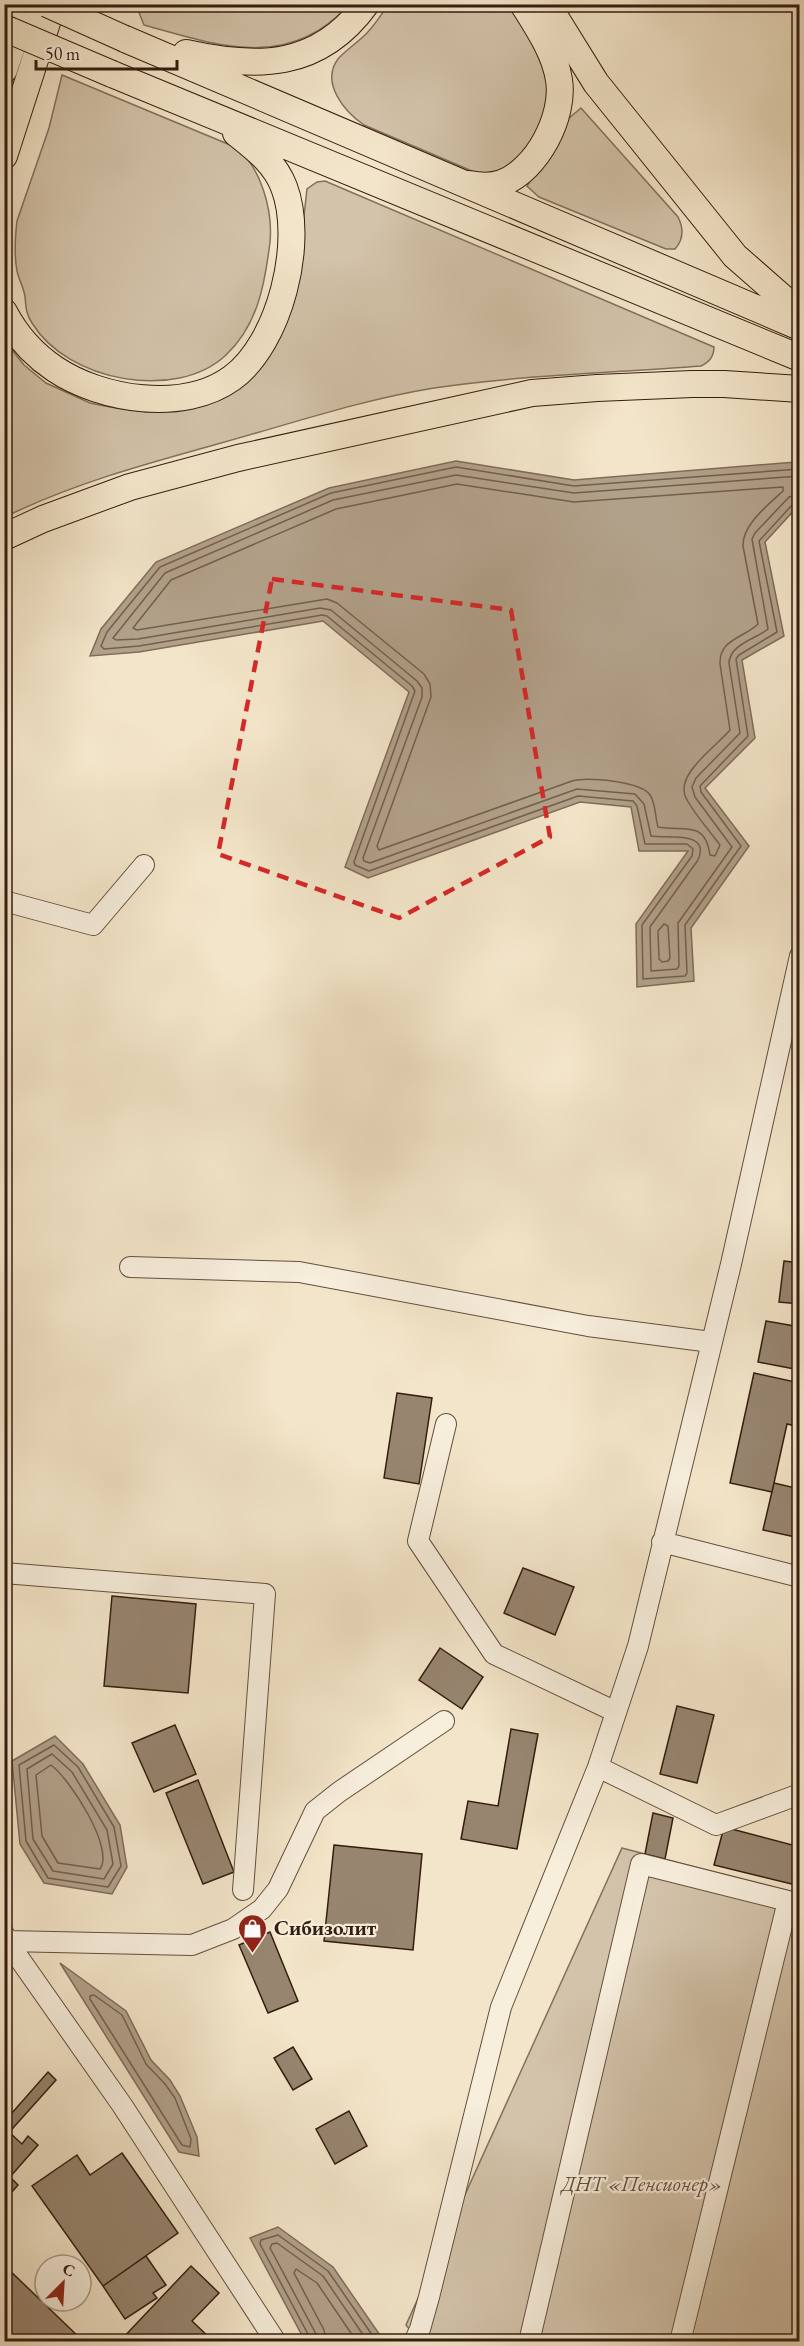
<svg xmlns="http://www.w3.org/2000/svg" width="804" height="2346" viewBox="0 0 804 2346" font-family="'EB Garamond',serif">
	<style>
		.green { fill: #d3c3aa; stroke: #84705d; stroke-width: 1.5 }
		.water { fill: #b2a18a; stroke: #806c59; stroke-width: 1.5 }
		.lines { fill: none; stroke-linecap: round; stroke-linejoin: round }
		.shore { stroke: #735f4d; stroke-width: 1.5 }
		.building { fill: #978570; stroke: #341d10; stroke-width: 1.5 }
		.minor-casing { stroke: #644f3e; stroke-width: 22 }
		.major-casing { stroke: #341d10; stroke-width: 28 }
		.minor { stroke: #f7eedc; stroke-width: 20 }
		.major { stroke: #f3e5c9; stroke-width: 26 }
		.major-bridge-casing { stroke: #341d10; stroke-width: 28; stroke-linecap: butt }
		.major-bridge { stroke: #f3e5c9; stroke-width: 26 }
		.marked { fill: none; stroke: #d62828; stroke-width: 4.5; stroke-dasharray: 12 8; stroke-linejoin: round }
		.labels { text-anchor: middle; stroke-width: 4.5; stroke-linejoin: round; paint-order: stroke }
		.poi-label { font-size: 21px; font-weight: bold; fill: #341d10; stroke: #f7eedc; text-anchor: start }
		.park-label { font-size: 21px; font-style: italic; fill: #644f3e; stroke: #f7eedc }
	</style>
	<rect width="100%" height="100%" fill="#f3e5c9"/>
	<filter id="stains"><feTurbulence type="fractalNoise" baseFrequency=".00333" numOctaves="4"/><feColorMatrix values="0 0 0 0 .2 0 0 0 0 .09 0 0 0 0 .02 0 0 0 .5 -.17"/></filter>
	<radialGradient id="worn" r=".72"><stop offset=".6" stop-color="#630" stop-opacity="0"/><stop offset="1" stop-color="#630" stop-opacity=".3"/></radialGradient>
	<path class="green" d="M136,5H349C288,71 219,46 144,25Z
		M388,5H513L548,66L547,104L542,123L533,142L509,168L489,174H479L364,125C345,112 320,83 338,59C346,50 357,43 366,34C375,25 381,15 388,5Z
		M62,75L235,147C261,166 273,211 270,242C265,283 258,325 226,355C176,402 67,381 32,323C26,314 26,307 25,297C24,288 19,280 17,271C14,255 15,238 17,221L49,128Z
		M581,108L678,217C684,229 684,239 675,249H666L539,197L527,186L568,119Z
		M325,181L714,347C714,356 710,362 701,366C612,373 522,375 434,388C360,400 287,425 214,445C142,465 72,484 5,517L4,340L24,365L46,383L90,403L110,407L147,412L189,409L228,389L300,252L307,189L317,182Z
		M622,1848L799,1894V2341L419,2342L406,2325Z"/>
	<path class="water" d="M456,461L574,480L796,462L799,471V505L765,542L784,636L742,660L755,738L705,788L749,846L691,928L694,981L637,987L636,924L688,851H639L631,807L580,802L368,878L345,867L409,692L323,621L139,652L90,656L101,629L156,562L329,488Z
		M55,1736L83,1764L120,1825L127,1867L112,1894L44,1883L20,1844L12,1761Z
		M60,1963L126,2011L151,2060L170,2080L180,2096L197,2137L199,2156L179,2152Z
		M278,2227L333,2267L384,2341H305L250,2238Z"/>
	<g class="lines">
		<path class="shore" d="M800,469L574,486L456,467L331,493L160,567L107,632L101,646L104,649L139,646L322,615L327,616L412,686L415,691L354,862L355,865L369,871L578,796L633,801L637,806L645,844H687L693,849L692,856L642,925L643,979L685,976L687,973L685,925L741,846L701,792L700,786L748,736L736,659L739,655L777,632L759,541L793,504L800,502
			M800,476L574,493L456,475L333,500L165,573L113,638L116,640L138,639L320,608L331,610L417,681L422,688V697L363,858L364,861L370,863L577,789L635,794L644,804L651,836C667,839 711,830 698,860L650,927L651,971L677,969L679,966L678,923L732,847L695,797L692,787L696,778L740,733L729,663C730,644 756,639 768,629L752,539L755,533L789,497L800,494
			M457,484L574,502L783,487V491C768,505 742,525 743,546L758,624C744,638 719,639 720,664L730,730C716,747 672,776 687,800C696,816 709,830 720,845L715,856L710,855C705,819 683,832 658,827C655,817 656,804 650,795C641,781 587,777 572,781L379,850L377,846L431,697L430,684L424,674L337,603L327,599L137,630L133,628L171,580L336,509Z
			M664,924L668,926L670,958L668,961L662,962L659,959L658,931Z
			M54,1745L78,1767L114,1827L121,1866L108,1887L48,1878L26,1841L19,1765Z
			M52,1754L72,1772L107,1830L113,1864L104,1879L53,1871L33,1839L27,1769Z
			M51,1765C69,1778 115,1848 100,1869L58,1863L42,1836L36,1775Z
			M94,1995L122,2015L146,2064L165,2084L175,2098L191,2139L190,2147L182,2145L90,1999V1996Z
			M310,2342L309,2336L260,2244L261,2240L278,2235L328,2271L377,2342
			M317,2342L316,2334L270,2248L272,2244L277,2243L323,2276L368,2342
			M326,2342L324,2330L294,2273L296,2269L317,2283L357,2342"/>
	</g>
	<path class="building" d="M784,1261L800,1263V1304L779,1302Z
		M766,1321L800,1327V1370L758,1362Z
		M754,1373L800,1383V1427L787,1424L772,1492L730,1483Z
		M397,1393L432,1398L419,1484L384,1478Z
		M774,1483L800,1489V1538L763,1530Z
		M523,1568L574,1587L555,1635L504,1613Z
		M112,1596L196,1604L188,1693L104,1686Z
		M440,1648L483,1677L462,1709L419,1680Z
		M677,1706L714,1715L697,1783L660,1774Z
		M175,1725L196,1774L154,1792L132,1743Z
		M511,1729L538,1734L517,1849L461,1839L468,1801L498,1806Z
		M198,1780L234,1872L203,1884L166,1793Z
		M653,1813L673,1818L665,1859L645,1854Z
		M724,1827L800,1847V1886L714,1865Z
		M334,1845L422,1854L413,1950L324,1941Z
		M270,1932L298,2001L268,2013L239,1945Z
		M293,2047L312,2079L293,2090L274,2058Z
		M48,2072L56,2080L4,2138V2122Z
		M349,2111L367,2146L335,2164L316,2129Z
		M10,2133L22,2144L28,2136L38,2145L10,2177L18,2185L4,2201V2138Z
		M122,2153L178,2233L103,2286L32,2186L77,2155L90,2175Z
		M146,2256L166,2285L153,2293L157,2298L125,2319L103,2286Z
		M4,2265L84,2342H4Z
		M191,2266L219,2293L192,2321L214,2342H154L151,2339L149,2342H119Z"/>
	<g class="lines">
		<defs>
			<path id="minor" d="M4,901L93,925L144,865
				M130,1267L299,1272L588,1326L711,1342
				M446,1424L418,1541L494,1654L616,1712
				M662,1542L800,1577
				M4,1573L265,1594L243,1890
				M598,1767L716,1825L800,1794
				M4,1934L7,1941L122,2105L276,2342
				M7,1941L192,1945L233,1929L262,1909L278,1889L315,1811L339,1792L444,1721
				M414,2342L420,2329L429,2297L501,2007L598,1767L638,1646L731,1264L800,956
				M529,2342L641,1864L800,1904
				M680,2342L788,1901"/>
			<path id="major" d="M547,4L596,83L735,256L800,313
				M125,39L800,327
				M186,53C257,69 319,69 366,4
				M4,70L26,4
				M112,74L800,358
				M4,156L53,4
				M469,184C480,186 491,187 502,183C537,170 565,116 559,80C555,53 538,28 523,4
				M4,312C16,335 34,355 55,369C101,400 184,413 232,378C280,343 305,242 284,187C275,163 255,148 236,133
				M4,537L43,519L130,487L238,458L532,393L597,388L692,384H724L800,389"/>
		</defs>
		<use href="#minor" class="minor-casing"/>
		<use href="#major" class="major-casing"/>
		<use href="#minor" class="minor"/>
		<use href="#major" class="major"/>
		<defs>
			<path id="major-bridge" d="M47,4L125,39
				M4,28L112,74"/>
		</defs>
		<use href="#major-bridge" class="major-bridge-casing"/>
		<use href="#major-bridge" class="major-bridge"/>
	</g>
	<path class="marked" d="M272,579L511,610L550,837L399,918L218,854Z"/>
	<defs>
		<symbol id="shop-pin" viewBox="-11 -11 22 30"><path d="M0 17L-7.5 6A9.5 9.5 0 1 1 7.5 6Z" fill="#8f2418" stroke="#f7eedc"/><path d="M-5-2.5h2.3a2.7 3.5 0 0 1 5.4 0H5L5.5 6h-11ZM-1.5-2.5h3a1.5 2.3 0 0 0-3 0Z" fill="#fff"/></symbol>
	</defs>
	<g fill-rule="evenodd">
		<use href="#shop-pin" x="236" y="1912" width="33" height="45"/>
	</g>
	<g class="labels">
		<g class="poi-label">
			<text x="274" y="1935">Сибизолит</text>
		</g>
		<g class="park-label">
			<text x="642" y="2191">ДНТ «Пенсионер»</text>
		</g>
	</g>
	<rect width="804" height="2346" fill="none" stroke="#f3e5c9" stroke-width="24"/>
	<rect x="6" y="6" width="792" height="2334" fill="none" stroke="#341d10" stroke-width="3"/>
	<rect x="12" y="12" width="780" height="2322" fill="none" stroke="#341d10" stroke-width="1.5"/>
	<g transform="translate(63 2283) rotate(24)"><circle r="28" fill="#f7eedc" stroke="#a99a8a" stroke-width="1.5"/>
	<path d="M0-4.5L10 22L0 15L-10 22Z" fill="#8f2418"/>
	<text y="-9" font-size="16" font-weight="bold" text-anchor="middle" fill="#341d10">С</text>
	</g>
	<path d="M36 60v9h141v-9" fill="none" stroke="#341d10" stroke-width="3"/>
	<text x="45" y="60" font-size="18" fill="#341d10" stroke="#f7eedc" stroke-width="4.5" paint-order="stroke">50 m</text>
	<rect width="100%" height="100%" filter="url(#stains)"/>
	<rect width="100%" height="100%" fill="url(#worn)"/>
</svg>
